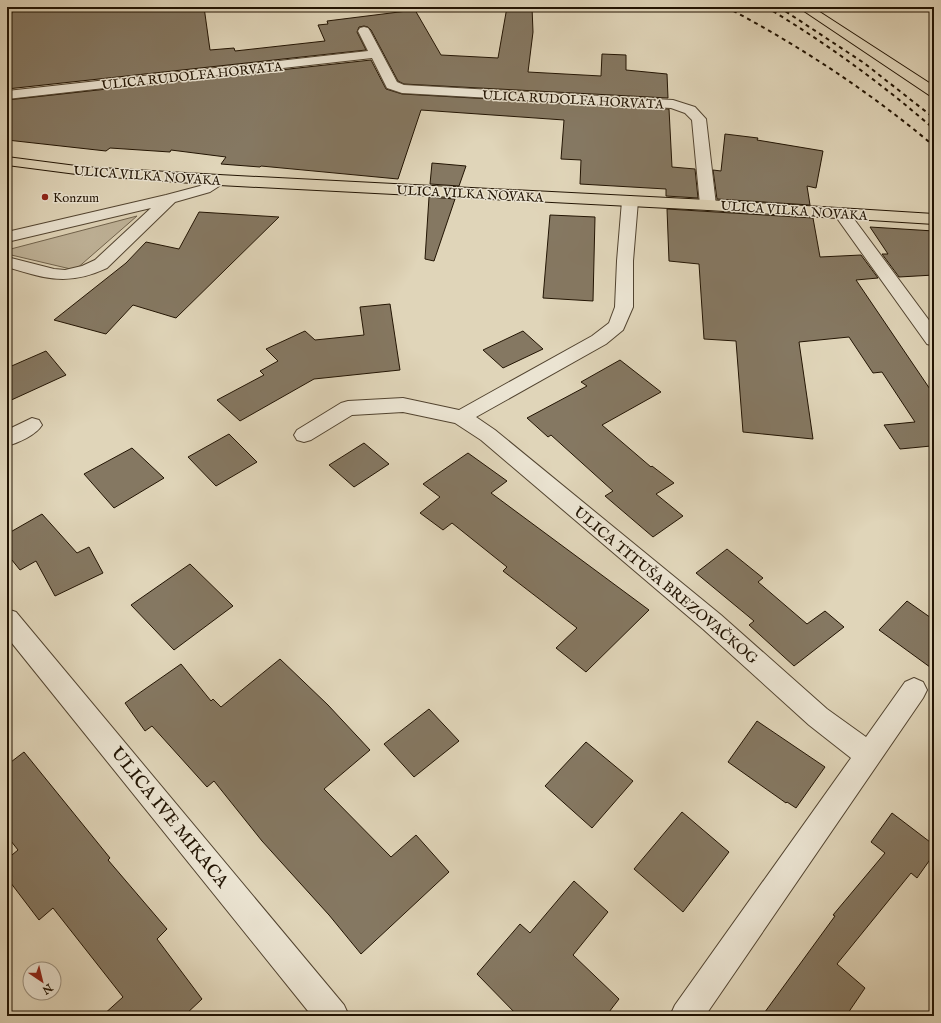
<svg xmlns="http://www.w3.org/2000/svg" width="941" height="1023" viewBox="0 0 941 1023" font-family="'IM FELL English',serif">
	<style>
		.green { fill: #c0b49a; stroke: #71644e }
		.building { fill: #857862; stroke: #221403 }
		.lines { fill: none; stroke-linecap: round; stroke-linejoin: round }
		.minor-casing { stroke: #524430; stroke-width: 2 }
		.major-casing { stroke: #221403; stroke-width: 2 }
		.minor { fill: #ebe4d2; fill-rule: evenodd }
		.major { fill: #e0d5b9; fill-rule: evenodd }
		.rail { stroke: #221403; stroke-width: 2; stroke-dasharray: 4 4; stroke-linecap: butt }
		.poi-dot { fill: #8f2418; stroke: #ebe4d2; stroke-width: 1.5 }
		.labels { text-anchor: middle; stroke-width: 3; stroke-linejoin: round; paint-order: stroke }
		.far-street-label { font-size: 13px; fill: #221403; stroke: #ebe4d2 }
		.far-poi-label { font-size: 13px; fill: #221403; stroke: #ebe4d2; text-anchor: start }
		.street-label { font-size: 15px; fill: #221403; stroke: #ebe4d2 }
		.near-street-label { font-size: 18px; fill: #221403; stroke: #ebe4d2 }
	</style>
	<rect width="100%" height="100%" fill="#e0d5b9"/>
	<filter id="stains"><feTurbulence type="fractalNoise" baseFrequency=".005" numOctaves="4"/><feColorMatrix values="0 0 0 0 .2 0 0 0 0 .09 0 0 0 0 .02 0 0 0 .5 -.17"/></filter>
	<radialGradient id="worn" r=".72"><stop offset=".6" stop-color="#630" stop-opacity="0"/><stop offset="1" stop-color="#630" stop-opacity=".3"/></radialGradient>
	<path class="green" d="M137,216L75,270L7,254V250Z"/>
	<path class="building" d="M40,7H204L210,50L234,48L235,51L325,41L318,25L328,24L327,21L415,10L441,55L498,58L507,7H532L533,32L528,72L601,76L602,54L626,55V70L667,74L668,98L404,84L398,81L371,30L368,27L364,26L359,27L357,32L366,50L7,89V29L13,9Z
		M371,60L386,89L402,94L669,109L672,167L695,169L698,198L666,196V189L580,184L581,160L561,159L564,120L421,110L398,179L261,166L260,167L221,164L226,157L171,150L170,152L110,148L106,151L7,140V100Z
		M725,134L758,138L757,140L823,151L816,188L807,186L810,205L717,199L713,170L721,171Z
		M432,163L466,166L459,186L430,184Z
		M429,197L455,199L434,261L425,259Z
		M667,209L813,218L820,257L861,255L878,278L856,280L934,395V450L931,446L900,449L884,425L915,422L882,372L873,373L849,337L799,342L813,439L743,432L736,341L704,339L699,264L669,261Z
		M199,212L279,217L176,318L133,305L106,334L54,320L126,263L146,242L179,249Z
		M550,215L595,217L593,301L543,298Z
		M870,227L934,231V275L899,277L882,254H888Z
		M390,304L400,370L314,379L240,421L217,400L264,375L260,371L278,361L266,349L305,331L315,340L364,335L360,307Z
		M523,331L543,349L503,368L483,350Z
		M46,351L66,375L7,402V368Z
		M620,360L661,392L602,425L651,467L652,466L674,483L656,494L683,516L653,537L605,496L613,491L551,435L548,437L527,418L587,386L581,382Z
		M229,434L257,462L216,486L188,457Z
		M364,443L389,464L354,487L329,465Z
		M132,448L164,478L114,508L84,474Z
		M468,453L507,481L491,493L649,610L586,672L556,648L577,628L503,571L507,567L452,523L443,530L420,513L440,497L423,484Z
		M42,514L77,553L89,547L103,573L55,596L36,561L20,570L7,554V534Z
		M727,549L763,578L758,582L807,624L825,611L844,627L794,666L749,625L754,621L696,573Z
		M190,564L233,606L174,650L131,605Z
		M907,601L934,620V670L879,630Z
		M280,659L328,705L370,750L324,789L391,857L416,835L449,872L361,954L329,915L262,841L214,781L207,787L152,726L145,731L125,703L181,664L211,701L213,699L221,707Z
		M429,709L459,741L414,777L384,744Z
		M757,721L825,767L796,808L787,802L786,803L728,762Z
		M586,742L633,781L592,828L545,786Z
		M24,752L110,858L108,860L167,929L157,939L202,999L184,1016H102L123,997L53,908L39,920L7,878V859L18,850L7,836V765Z
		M682,812L729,852L683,912L634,869Z
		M892,813L934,845V854L917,878L911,873L837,964L865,988L846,1016H762L835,916L833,915L885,853L871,842Z
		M574,881L608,912L573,955L619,999L606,1016H518L477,974L520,924L530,933Z"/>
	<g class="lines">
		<defs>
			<path id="minor" d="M364,27L368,28L370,31L397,82L404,85L673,100L695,107L706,119L716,205L714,208L708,210L702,208L700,205L692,120L685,113L671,108L402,93L387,88L372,58L7,99V91L368,51L358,31L360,28Z
				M219,175L224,177L227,180L224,183L210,192L175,202L107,268C68,286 47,279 7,267V257L54,269L65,270L82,266L95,260L151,208L7,242V232L166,195L200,186L214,177Z
				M630,196L635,198L638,201L633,261V307L623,330L606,344L476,417L495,430L721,615L827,709L866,737L905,682L914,678L923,682L927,690L923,698L705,1016H670L675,1005L851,758L809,725L703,629L481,440L455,423L403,412L352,415L311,440L304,442L297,440L294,435L297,430L341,403L348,401L403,398L459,410L592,336L609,323L615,307L617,261L622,201L625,198Z
				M842,209L848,211L934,327V346L927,344L834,214L836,211Z
				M32,418L39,420L42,425C36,435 18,443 7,446V430Z
				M7,609L16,612L344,1005L349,1016H312L7,637Z"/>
			<path id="major" d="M798,7H812L934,86V96L929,95Z
				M7,157L84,167L219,175L708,200L934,214V224L708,210L219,185L84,175L7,165Z"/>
		</defs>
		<use href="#minor" class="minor-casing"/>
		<use href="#major" class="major-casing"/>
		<use href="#minor" class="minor"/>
		<use href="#major" class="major"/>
		<path class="rail" d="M726,7C800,46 870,92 934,146
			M766,7C826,43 881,83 934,129
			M779,7L864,63L934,118"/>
	</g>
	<circle class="poi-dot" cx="45" cy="197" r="4"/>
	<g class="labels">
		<g class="far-street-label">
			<text transform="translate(192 75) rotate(-6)" y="5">ULICA RUDOLFA HORVATA</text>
			<text transform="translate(573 99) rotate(3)" y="5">ULICA RUDOLFA HORVATA</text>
			<text transform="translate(147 175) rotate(4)" y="5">ULICA VILKA NOVAKA</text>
			<text transform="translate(470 193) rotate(3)" y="5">ULICA VILKA NOVAKA</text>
			<text transform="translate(794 210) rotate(4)" y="5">ULICA VILKA NOVAKA</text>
		</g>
		<g class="far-poi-label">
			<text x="53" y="202">Konzum</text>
		</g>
		<g class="street-label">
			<text transform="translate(666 585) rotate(40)" y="5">ULICA TITUŠA BREZOVAČKOG</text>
		</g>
		<g class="near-street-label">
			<text transform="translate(170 817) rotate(51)" y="6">ULICA IVE MIKACA</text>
		</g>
	</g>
	<rect width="941" height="1023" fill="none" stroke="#e0d5b9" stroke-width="24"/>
	<rect x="8" y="8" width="925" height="1007" fill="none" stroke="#221403" stroke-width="2"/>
	<rect x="12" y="12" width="917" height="999" fill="none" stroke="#221403"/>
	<g transform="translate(42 981) rotate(145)"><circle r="19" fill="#ebe4d2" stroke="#9b917f"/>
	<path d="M0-3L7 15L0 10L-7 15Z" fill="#8f2418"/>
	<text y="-6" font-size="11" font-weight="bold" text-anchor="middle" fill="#221403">N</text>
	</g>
	<rect width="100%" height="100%" filter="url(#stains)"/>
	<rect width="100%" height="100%" fill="url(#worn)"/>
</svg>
